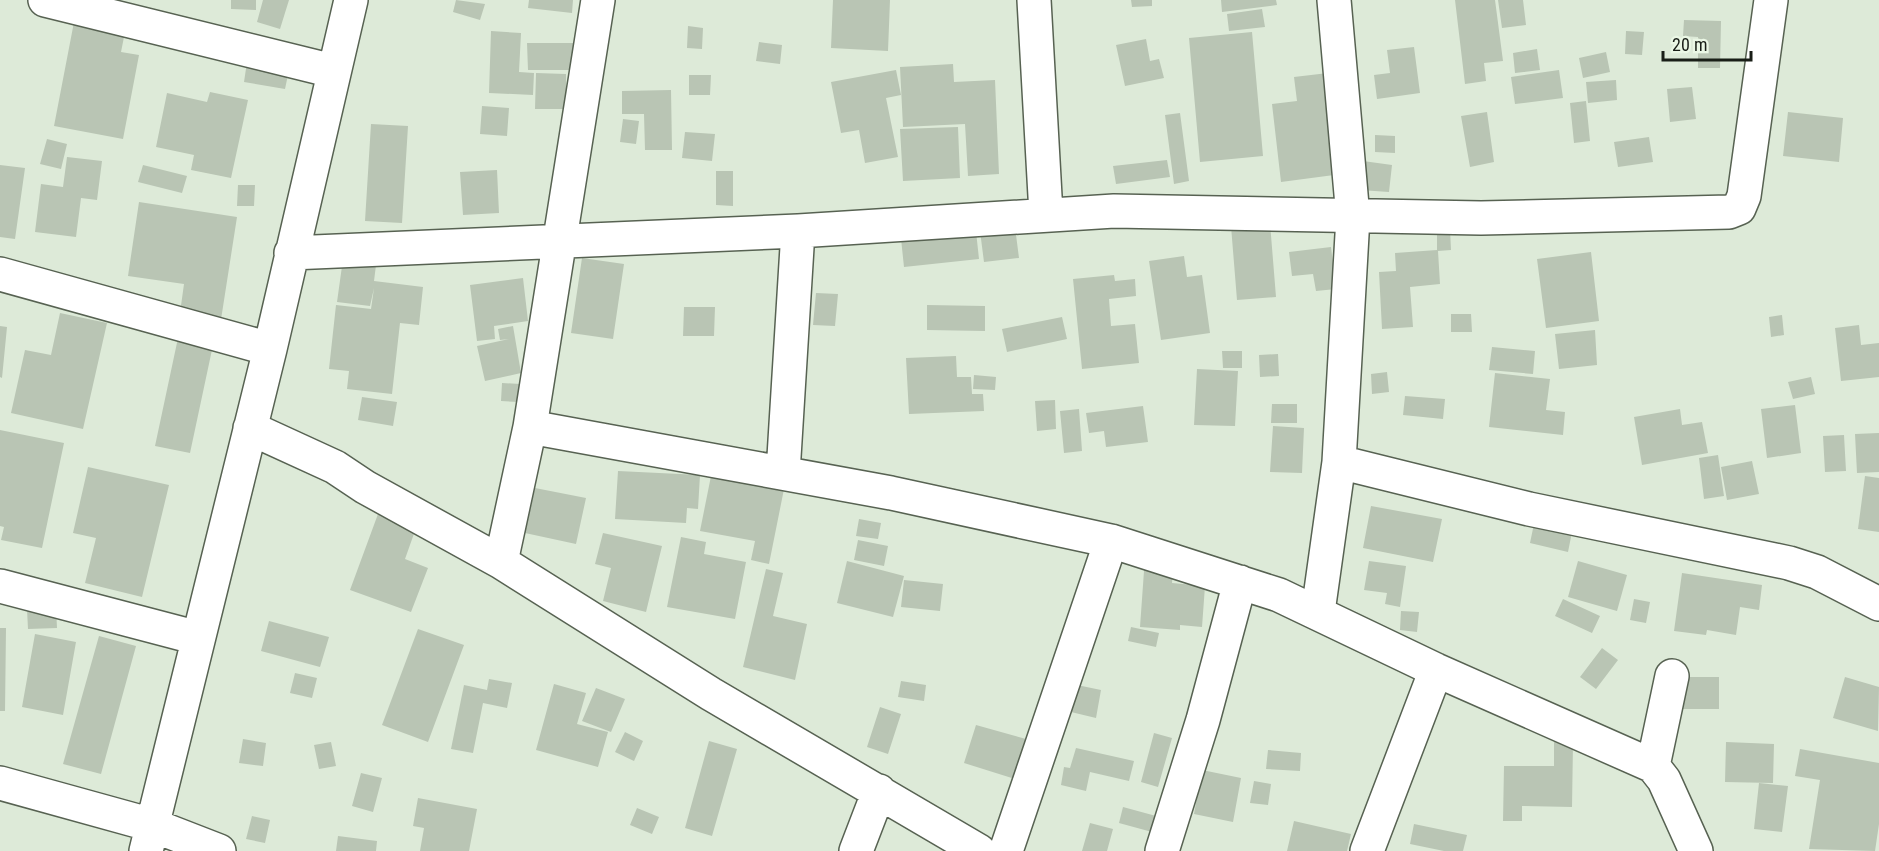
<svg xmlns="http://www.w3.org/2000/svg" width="1879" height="851" viewBox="0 0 1879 851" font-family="'Roboto Condensed',sans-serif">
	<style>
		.building { fill: #b9c5b4 }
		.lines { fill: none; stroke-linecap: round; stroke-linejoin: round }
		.minor-casing { stroke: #576252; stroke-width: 36 }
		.minor { stroke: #fff; stroke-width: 33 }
	</style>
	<rect width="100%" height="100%" fill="#ddead8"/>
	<path class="building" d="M231,0H256V10L231,9Z
		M263,0H289L280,29L257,22Z
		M456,0L485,4L480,20L453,12Z
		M529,0H573L572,13L528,8Z
		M833,0H890L888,51L831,48Z
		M1131,0H1152V6L1132,7Z
		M1221,0H1276L1277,5L1222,12Z
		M1455,0H1495L1503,61L1484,63L1486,81L1465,84Z
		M1498,0H1523L1526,25L1502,28Z
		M1262,9L1265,27L1229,31L1227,14Z
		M1684,20L1721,21L1720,68H1698V37L1683,36Z
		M74,22L125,32L121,52L139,55L123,139L54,126Z
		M688,26L703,28L702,49L687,48Z
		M491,31L521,33L519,72L534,73L533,95L489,93Z
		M1626,31L1644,32L1642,55L1625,54Z
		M1252,32L1263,156L1200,162L1189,38Z
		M1146,39L1150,61L1159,59L1164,78L1125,86L1116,45Z
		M759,42L782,45L780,64L756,61Z
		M527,43H581V70H528Z
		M1414,47L1420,93L1377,99L1374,75L1390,73L1387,50Z
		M1537,49L1540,70L1515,73L1513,53Z
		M1606,52L1610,72L1583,78L1579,58Z
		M247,62L289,70L285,89L244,82Z
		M953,64L954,82L995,80L999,174L968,176L965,124L903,127L900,67Z
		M896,70L901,95L886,98L898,157L865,163L859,130L841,133L831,82Z
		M1559,70L1563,98L1515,104L1511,77Z
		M536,73L566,74V109H535Z
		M1328,73L1332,97L1325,98L1334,175L1281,182L1272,104L1297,101L1294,77Z
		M689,75H711L710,95H689Z
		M1616,80L1617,100L1588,103L1586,82Z
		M1692,87L1696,119L1670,122L1667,89Z
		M671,90L672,150H645L644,114H622V91Z
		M210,92L248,100L231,178L191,170L194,155L156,147L167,93L207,102Z
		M1586,101L1590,141L1574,143L1570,103Z
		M482,106L509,108L507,136L480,134Z
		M1487,112L1494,162L1470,167L1461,116Z
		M1788,112L1843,118L1839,162L1783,156Z
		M1180,113L1189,181L1174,184L1165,115Z
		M623,119L639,121L636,144L620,142Z
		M371,124L408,126L402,223L365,221Z
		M958,127L960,178L903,181L900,129Z
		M685,132L715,134L712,161L682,158Z
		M1375,135L1395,136V153L1375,152Z
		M1649,137L1653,162L1618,167L1614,142Z
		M47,139L67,144L61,169L40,164Z
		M67,157L102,161L97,200L81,198L76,237L35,232L41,184L63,187Z
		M1167,160L1170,177L1116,184L1113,166Z
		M1363,161L1392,165L1389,192L1360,190Z
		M0,165L25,168L15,239L0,237Z
		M143,165L187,176L182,193L138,182Z
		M497,170L499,213L463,215L460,172Z
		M716,171H733V206L716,205Z
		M238,185H255L254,206H237Z
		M139,202L237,217L220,326L179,320L184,284L128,276Z
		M975,222L979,259L904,267L900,229Z
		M1270,223L1276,297L1237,300L1231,226Z
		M1015,227L1019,258L984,262L980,231Z
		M1437,229H1450L1451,250L1438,251L1440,284L1410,287L1413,327L1382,329L1379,272L1396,271L1395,253L1437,250Z
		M1331,247L1336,289L1316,291L1313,274L1292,276L1289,252Z
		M1591,252L1599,321L1546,328L1537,259Z
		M1184,256L1187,277L1202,275L1210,333L1161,340L1149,261Z
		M582,258L624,264L613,339L571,333Z
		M343,259L376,265L374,281L423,287L419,325L400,323L392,394L347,389L349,371L329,369L336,305L371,309L374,288L370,306L337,302Z
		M1114,275L1115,281L1135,279L1136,296L1109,299L1111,326L1135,324L1139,363L1082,369L1073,279Z
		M523,278L528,321L494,326L495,339L477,341L470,285Z
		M816,293L838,294L835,326L813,325Z
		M927,305L985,306V331L927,330Z
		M684,307H715L714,336H683Z
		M60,313L107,323L83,429L11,413L25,350L51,355Z
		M1451,314H1471L1472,332H1451Z
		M1782,315L1784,335L1771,337L1769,317Z
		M1062,317L1067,339L1007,352L1002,329Z
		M1859,325L1861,345L1879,343V377L1841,381L1835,328Z
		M0,326L7,327L2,378L0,377Z
		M513,326L521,373L485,381L477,346L509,339L500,340L498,329Z
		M1595,330L1597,365L1559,369L1555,334Z
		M178,338L213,345L190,453L155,446Z
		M1492,347L1535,351L1533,374L1489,370Z
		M1222,351H1242V368H1223Z
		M1278,354L1279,376L1260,377L1259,355Z
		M956,356L957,377H971L972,394H983L984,411L909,414L906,358Z
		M1197,369L1238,371L1235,426L1194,425Z
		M1387,372L1389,392L1372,394L1371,374Z
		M1495,373L1550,379L1546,410L1565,412L1563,435L1489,427Z
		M974,375L996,377L995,390L973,389Z
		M1811,377L1815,394L1793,399L1788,382Z
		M502,383L520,384L519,402L501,401Z
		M1405,396L1445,399L1443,419L1403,415Z
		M362,397L397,402L393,426L358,420Z
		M1055,400L1056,429L1037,431L1035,401Z
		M1272,404H1297V423H1271Z
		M1795,405L1801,453L1767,458L1761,409Z
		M1143,406L1148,442L1106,447L1104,431L1089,433L1086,413Z
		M1079,409L1082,451L1064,453L1060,411Z
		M1680,409L1682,425L1702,422L1708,453L1642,465L1634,417Z
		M1273,426L1304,428L1302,473L1270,472Z
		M0,430L64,443L42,548L1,540L4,527L0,526Z
		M1879,433V472L1857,473L1855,434Z
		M1844,435L1846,471L1825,472L1823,436Z
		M1718,455L1724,496L1704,499L1699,458Z
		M1752,461L1759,494L1727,500L1721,467Z
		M88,467L169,485L142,597L85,583L96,538L73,533Z
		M618,471L700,475L698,509L687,508L686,523L615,519Z
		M711,476L784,489L769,564L751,560L755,541L700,531Z
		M1865,476L1879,478V532L1858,529Z
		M535,488L586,498L576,544L525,533Z
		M1371,506L1442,519L1433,562L1363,548Z
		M378,514L416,528L405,559L428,568L411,612L350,590Z
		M859,519L881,523L878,539L856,536Z
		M1535,519L1573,527L1568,552L1530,543Z
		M603,533L662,546L646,612L603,601L611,568L595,564Z
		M681,537L706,542L704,554L746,562L735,619L667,607Z
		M858,540L888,546L884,566L854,560Z
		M1145,557L1174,560L1172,583L1205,586L1202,627L1180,625V630L1140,627Z
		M847,561L904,576L893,617L837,603Z
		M1369,561L1406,566L1400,607L1385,604L1387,593L1364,590Z
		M1578,561L1627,575L1617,611L1568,597Z
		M766,569L783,573L773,616L807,624L795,680L743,667Z
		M1682,573L1762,585L1759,610L1740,607L1736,635L1707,630L1706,635L1674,631Z
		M904,580L943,584L940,611L901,607Z
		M1563,599L1600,616L1592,633L1555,616Z
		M1634,599L1650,602L1646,623L1630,620Z
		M56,607L57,628L28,629L27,609Z
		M1401,611L1419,612L1417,632L1400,630Z
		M269,621L329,637L320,667L261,651Z
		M1131,627L1159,633L1156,647L1128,641Z
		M0,628H6L5,711H0Z
		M418,629L464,645L428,742L382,725Z
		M35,634L76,642L63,715L22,707Z
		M99,636L136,646L101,774L63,764Z
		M1602,648L1618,660L1596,689L1580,677Z
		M295,673L317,678L312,698L290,693Z
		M1681,677H1719V709H1681Z
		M1845,677L1879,687L1878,731L1833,718Z
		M489,679L512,683L507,708L483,703L473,753L451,749L464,685L487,690Z
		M901,681L926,685L924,701L898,697Z
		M554,684L586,693L577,724L608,732L598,767L536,750Z
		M1077,685L1101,690L1096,718L1071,712Z
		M596,688L625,699L611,732L582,721Z
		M880,707L901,714L888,754L867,747Z
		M976,725L1026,739L1015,779L964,763Z
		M625,732L643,741L634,761L615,752Z
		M1154,733L1172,738L1158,787L1141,782Z
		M243,739L266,743L263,766L239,763Z
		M709,741L737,749L712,836L685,828Z
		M331,742L336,766L319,769L314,745Z
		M1554,742L1573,743L1572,807L1522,806V821H1503L1504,766H1554Z
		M1726,742L1774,744L1773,783L1725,782Z
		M1076,748L1134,761L1129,781L1090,772L1086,791L1061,785L1064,767L1070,768Z
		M1800,749L1879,763V824L1875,851L1809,849L1820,780L1795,776Z
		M1268,750L1301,753L1300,771L1266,769Z
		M1202,770L1241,778L1233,822L1194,814Z
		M361,773L382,778L373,812L352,806Z
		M1254,781L1271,784L1268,805L1250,803Z
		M1759,783L1788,786L1782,832L1754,829Z
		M418,798L477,809L469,851H420L424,828L413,826Z
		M1123,807L1156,816L1152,832L1119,823Z
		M637,808L659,817L652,834L630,825Z
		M252,816L270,820L265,843L246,839Z
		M1294,821L1351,834L1347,851H1287Z
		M1090,823L1113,829L1107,851H1082Z
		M1414,824L1467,835L1463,851H1444L1410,844Z
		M338,836L377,841L376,851H336Z"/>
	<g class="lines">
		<defs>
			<path id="minor" d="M45,0L333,71
				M1034,0L1046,214
				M291,253L798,231L1114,211L1481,218L1729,212L1739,208L1744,196L1771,0
				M0,274L270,349
				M530,427L891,493L1111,541L1279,595L1436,670L1653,766
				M250,428L335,467L365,487L501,562L711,694L979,851
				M1339,462L1529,509L1789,563L1817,572L1879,604
				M783,473L798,231
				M501,562L530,427L598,0
				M0,586L198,638
				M1318,612L1339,462L1353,217L1334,0
				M1672,676L1653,766L1664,780L1696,851
				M0,783L152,825L219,851
				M146,851L270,349L351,0
				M856,851L879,791
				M1006,851L1111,541
				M1162,851L1203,720L1240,582
				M1367,851L1436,670"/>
		</defs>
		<use href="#minor" class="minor-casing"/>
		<use href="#minor" class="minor"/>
	</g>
	<path d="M1663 51v9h88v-9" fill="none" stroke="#191e17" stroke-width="3"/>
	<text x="1672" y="51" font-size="18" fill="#191e17" stroke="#eaf7e5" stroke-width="4.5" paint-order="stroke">20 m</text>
</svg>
